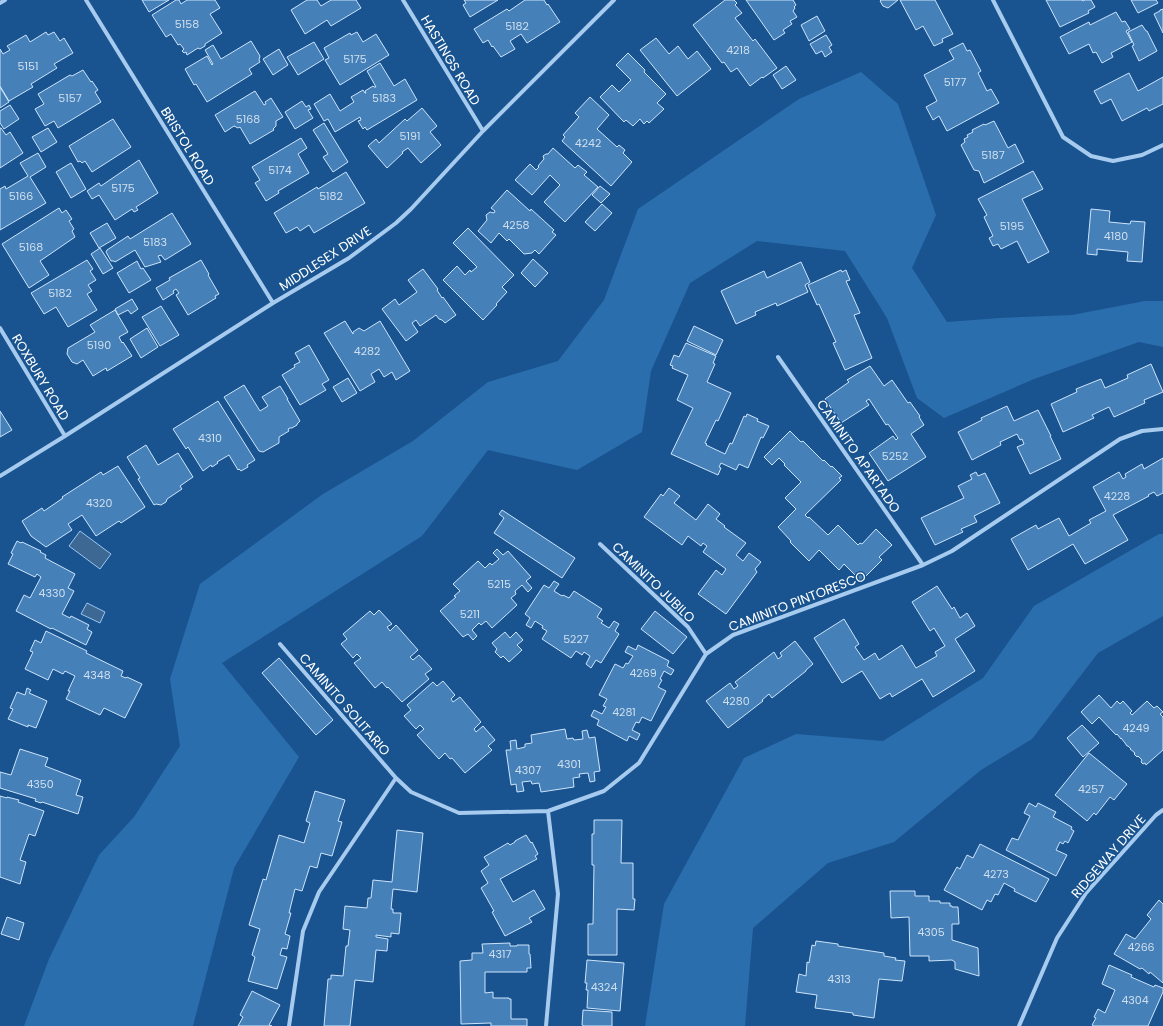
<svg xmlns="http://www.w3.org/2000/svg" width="1163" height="1026" viewBox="0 0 1163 1026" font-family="Poppins,sans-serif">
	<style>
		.green { fill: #2b6eae }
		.water { fill: #3d6893; stroke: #99c7f1 }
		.building { fill: #4580b9; stroke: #cde4fb }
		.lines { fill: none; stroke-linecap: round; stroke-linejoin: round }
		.minor { stroke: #a6cbef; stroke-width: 4 }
		.labels { text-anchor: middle; stroke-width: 3; stroke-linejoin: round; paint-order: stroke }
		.number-label { font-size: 11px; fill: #d0dfee }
		.street-label { font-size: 13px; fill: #fff; stroke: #195490 }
	</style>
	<rect width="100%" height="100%" fill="#195490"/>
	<path class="green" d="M861,72L898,104L936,215L912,268L947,322L1000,318L1072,315L1145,301H1163V347L1139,342L1034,379L944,418L917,398L887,318L845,251L757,241L690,283L651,371L642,432L577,470L488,450L422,536L222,663L299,757L234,868L193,1026H24L49,959L99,855L134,817L180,746L170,679L200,584L323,494L413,441L488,382L558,361L604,300L638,209L799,99Z
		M1159,534H1163V616L1098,653L1032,739L981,770L894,842L828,863L753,928L745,1026H645L664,904L744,758L796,734L883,741L983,678L1034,606Z"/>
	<path class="water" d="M80,531L111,554L100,569L69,546Z
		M87,603L105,612L100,623L81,614Z"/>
	<path class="building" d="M142,0H169L149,12Z
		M176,0H179L181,4L187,0H215L220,8L210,14L222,33L205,44V46L200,49L198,48L187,55L186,52L184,53L182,51L184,49L180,44L178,45L171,34L166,37L152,15Z
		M307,0H317L321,6L331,0H356L361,8L331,26L327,20L305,34L291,10Z
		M464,0H498L470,17L463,5L466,3Z
		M525,0H544L547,5L548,4L560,22L527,43L521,34L510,41L515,49L501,57L493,46L492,47L488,40L483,43L474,29L507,9L509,11Z
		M725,0H734L737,3L735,5L742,13L735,18L753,41L755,39L777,68L763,78L762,77L750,86L737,68L731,72L724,62L722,63L693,25Z
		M746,0H793L796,5L794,7L795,8L793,11L797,17L790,21L792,24L783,30L785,33L774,40Z
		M881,0H898L888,8L883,6L880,1Z
		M900,0H935L953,34L942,39L943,42L934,46L923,26L916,30Z
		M1046,0H1082L1083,1L1085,0H1091L1095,7L1088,11L1089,13L1060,27Z
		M1131,0H1156L1158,3L1138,13Z
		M1163,9V33L1154,14L1160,11V10Z
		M1116,12L1122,22L1125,21L1130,29L1126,31L1132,42L1111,53L1113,57L1102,63L1096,52L1093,53L1089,44L1069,54L1060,37L1089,22L1090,25Z
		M817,16L825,31L809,41L801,25Z
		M1142,25L1146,31H1147L1157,51L1139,61L1132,46L1134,45L1128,32Z
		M46,32L48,35L54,32L60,41L64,38L73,53L54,64L57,68L31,84L33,87L9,101L0,86V49L3,54L10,50L7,46L26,35L30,42Z
		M357,32L363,42L376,34L389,55L340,85L325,60L329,58L324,48L350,33L351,35Z
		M826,35L832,45L829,47L832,52L825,57L822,51L816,54L810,44Z
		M656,38L669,54L678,46L688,59L697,51L711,69L677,96L640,50Z
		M251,41L260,56L259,60L260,62L249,69L252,74L207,102L196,84L194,85L185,69L207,56L212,65L213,64L205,50L213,45L221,59Z
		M314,42L324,59L298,75L287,57Z
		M963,43L967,51L970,50L981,71L978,73L987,91L991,89L999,103L947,131L939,116L933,120L926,107L937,101L924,75L954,59L949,50Z
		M279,49L288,65L273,75L263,59Z
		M628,53L645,70L644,72L666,94L657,103L664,109L649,123L647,121L644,124L640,119L633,126L626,120L624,122L600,97L612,85L619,92L631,80L616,65Z
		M380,63L394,86L405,79L417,100L367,130L365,127L363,129L358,121L361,120L360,117L335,132L328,119L324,121L314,104L330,94L340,111L354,102L351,97L363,90L365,93H366L365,91L373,86L374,87H376L367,71Z
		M786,66L796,80L782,89L773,75Z
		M83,70L91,82L92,81L98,90L95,92L101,102L58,128L54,121L45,126L35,109L44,104L38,94L70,75L72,76Z
		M1129,73L1138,91L1163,77V104L1149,111L1147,108L1122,121L1111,99L1101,104L1094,91Z
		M0,87L9,102L0,108Z
		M255,91L264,105L266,104L265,102L271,98L283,117L276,121V126L273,129L274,130L250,144L240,127L238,128L234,126L225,132L215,115Z
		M590,97L609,115L597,129L617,147L619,145L625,150L623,153L632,162L611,186L562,141L565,137L563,135L579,117L575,113Z
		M302,101L306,107L309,105L311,109L308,110L313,118L295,129L285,112Z
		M10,105L19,119L4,129L0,123V111Z
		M422,108L437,126L430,132L441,145L421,163L408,148L402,152L403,153L387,168L368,146L376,139L379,143L405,119L407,121Z
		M113,119L131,147L92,172L85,161L82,163L80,161L78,162L69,146Z
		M994,121L1008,148L1015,144L1024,162L984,183L979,171L974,170L961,145L965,142L964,139L968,137L967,135L973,132L972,130L984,124L985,125Z
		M324,123L348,162L333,172L323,157L328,154L313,130Z
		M0,128H1L6,135L10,132L23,153L0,168Z
		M48,128L57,142L41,152L32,137Z
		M301,138L307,148L298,154L309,173L278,191L279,193L266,201L255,183L260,180L252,167Z
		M553,148L575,168L578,165L587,172L584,175L598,187L565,222L544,202L560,185L550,175L532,195L515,180L530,164L536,170L539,167L538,166L544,159L543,156L546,154H548Z
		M38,153L46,167L30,177L46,203L0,230V189L5,186L6,189L28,176L20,163Z
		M139,160L158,193L136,207L138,210L134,212L132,209L115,220L99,195L92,199L87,191L99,183L101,186Z
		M71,163L86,189L71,198L56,172Z
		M1033,171L1043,189L1022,199L1049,252L1028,263L1017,241L1001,249L998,244L993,246L989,238L993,236L984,217L987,215L978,199Z
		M346,172L365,203L314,233L309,225L300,231L297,227L286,233L274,213L317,187L318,189Z
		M600,186L610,194L601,203L592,195Z
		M507,190L530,211L531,209L554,230L552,232L556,235L539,254L535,250L532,253L524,254L509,239L507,241L499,233L491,243L478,231L487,220L486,215L490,212L494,213L495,211L491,208Z
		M602,204L612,213L595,231L585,222Z
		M59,208L62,213L66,210L72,219L69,221L74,229L72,231L75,237L40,261L49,275L29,288L2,244Z
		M1091,209L1110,211L1109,222L1130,224L1131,221L1145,222L1142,262L1127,261L1128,252L1097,249V255L1087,254Z
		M172,213L191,244L165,260L161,255L158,256L161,262L145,267L135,250L115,262L114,261H111L106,252L107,250L128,236L130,239Z
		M107,223L116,238L99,248L90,233Z
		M468,228L514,275L502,287L507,292L496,304L497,305L483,320L443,280L457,266L465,275L470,270L471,272L477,267L453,243Z
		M100,248L113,268L103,274L91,254Z
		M533,259L548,273L535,287L521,273Z
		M87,260L93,269L90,271L96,280L88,285L92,291L87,294L97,310L68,327L56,307L44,314L31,293Z
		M201,260L209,274L208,275L219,294L215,296L216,298L188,315L176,295L179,293L176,289L173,291L174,293L163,300L156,288L170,280L169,278Z
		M137,261L141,269L143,268L151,280L129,293L117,273Z
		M801,262L810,282L805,285L808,292L777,306L776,303L755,312L756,315L736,324L721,291L764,271L767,278Z
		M423,269L438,289L437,290L442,298L443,297L456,315L445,323L442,320L439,319L436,315L420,326L416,320L412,323L418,332L406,341L382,309L395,299L399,305L417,292L408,280Z
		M841,270L842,272L846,270L850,280L846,281L860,313L854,315L872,358L845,370L833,343L836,342L819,304L817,305L808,285Z
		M132,299L138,309L131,314L128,310L118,315L115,309Z
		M161,306L179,335L160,346L142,317Z
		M115,310L128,332L119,337L122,343L123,342L132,356L107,371L106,368L93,376L83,360L77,364L72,362L67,354L68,348L95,332L90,325Z
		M345,321L353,334V332L359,328L364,331L380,321L410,371L396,380L392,372L384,377L379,369L371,374L375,382L360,391L324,333Z
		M694,326L723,340L716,355L687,341Z
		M147,328L158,347L141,358L130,339Z
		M686,343L716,356L713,363L715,364L707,382L731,393L718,421L716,420L705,443L707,444L706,445L725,454L730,443L732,444L744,416L746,417L747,414L758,419L757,421L769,426L763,438L761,437L748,468L739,464L736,470L721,463L719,467L721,468L718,475L671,454L693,408L677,400L688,375L672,368L673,366L670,365L674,355L679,357Z
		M309,345L329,380L322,384L326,390L300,405L282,375L295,367L294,365L300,362L295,353Z
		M1151,364L1163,392L1144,400L1145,403L1114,417L1109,407L1092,415L1094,418L1063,432L1051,404L1077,392L1076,389L1101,379L1105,388L1128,378L1127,375Z
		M870,366L884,386L892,380L908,403L910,402L920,416L919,417L924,425L911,434L926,457L888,481L869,453L893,436L896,440L898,438L888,424L886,425L869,399L866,401L869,405L841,423L825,399L849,382L847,380Z
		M348,378L357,393L342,402L333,387Z
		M244,385L260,411L268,406L262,397L280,386L288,399H287L300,421L297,424V425L292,428H290L288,429L289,431L279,437V443L263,452L259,451L224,397Z
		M218,401L255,460L247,465L248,467L241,471L239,469L238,470L229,455L217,462L218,463L212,467L211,465L203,471L188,447L186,449L173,429Z
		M1007,406L1014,421L1038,410L1051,436H1050L1061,459L1030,474L1017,447L1024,444L1022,439L1020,440L1017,434L1000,442L1001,445L972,460L958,432L982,420L981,418Z
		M0,411L12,430L0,437Z
		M790,431L801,442L803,441L823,461L824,460L831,467L832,466L842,476L839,478L841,480L805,515L808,518L809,517L828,535L838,525L858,545L860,543L862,544L876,529L892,545L879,557L882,560L861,581L844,564L839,570L819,550L809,561L790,542L791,541L778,527L796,509L785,498L801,482L784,465L785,464L779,458L772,465L764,457Z
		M146,445L158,465L178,453L193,477L180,486L182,489L167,499L166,502L161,505L156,504L154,505L138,479L140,478L127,457Z
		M1163,458V493L1157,496L1154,492L1148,495L1149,496L1113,515L1128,540L1085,564L1073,544L1028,570L1011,539L1036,525L1038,529L1059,518L1069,536L1091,523L1089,520L1106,511L1093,487L1119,472L1123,479L1126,477L1125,474L1142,464L1144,469Z
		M118,466L145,507L121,523L119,521L96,536L82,515L68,524L72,530L46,547L31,536L22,521L42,508L44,511L63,498L62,497L101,472L103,475Z
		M976,472L978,476L985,473L1000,503L974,516L977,522L961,529L963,532L935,545L921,518L964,498L958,486L972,479L970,475Z
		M669,488L680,496L674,503L696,520L708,504L720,514L716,519L725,526L724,527L746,543L736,555L743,561L749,553L761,562L755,569L757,572L726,614L698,594L716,570L722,575L726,569L703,552L707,546L703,543L701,546L688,536L682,545L644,517L661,494L663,496Z
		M502,510L575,558L562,578L494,533L504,518L499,514Z
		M17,541L21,543L22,542L41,551L40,552L46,555L45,558L75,574L68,588L74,591L62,614L70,618L71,616L89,625L87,629L92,632L86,645L52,628L51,629L16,611L24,595L30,598L41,577L37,574L35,577L8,564L13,554L11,553Z
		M497,549L503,555L508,551L531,577L526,581L532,588L528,592L522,585L515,591L516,594L511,598L517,605L492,628L486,621L481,625L479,623L472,630L477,636L473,640L468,634L463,637L440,611L456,597L454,596L460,591L453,584L478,561L485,568L490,563L492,565L499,559L493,553Z
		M554,581L559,584L554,591L562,596L563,595L569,598L574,591L602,609L597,617L603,621L601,623L609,628L614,621L619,624L615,631L619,634L601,663L596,660L591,668L586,664L590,656L584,652L582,655L576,651L571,658L542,639L547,631L542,628L543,626L535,621L531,628L526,625L530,618L525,614L544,585L549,588Z
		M937,586L952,609L954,607L960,618L967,613L975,626L955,639L975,671L933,697L922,679L892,697L890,693L880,699L862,671L842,683L814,638L844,619L859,644L855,647L864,660L875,653L879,660L902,645L916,668L937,656L935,652L945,646L934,628L930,631L912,602Z
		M379,610L392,624L387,627L390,631L396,625L418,650L410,657L413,660L419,655L432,669L425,674L429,679L402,702L388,687L387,688L382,682L375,688L354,663L361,658L357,654L353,658L341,644L347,639L343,634L370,611L374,615Z
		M655,611L687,637L673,654L641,629Z
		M46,631L87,651L86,653L123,671L121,676L126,678L127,677L142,684L125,718L104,708L100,715L66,699L70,691H68L75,676L65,671L63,674L53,669L48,680L25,669L33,652L30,651L35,640L41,643Z
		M505,632L510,638L516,632L523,640L517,645L522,650L509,662L503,656L501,658L495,652L497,649L492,643Z
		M795,641L813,664L806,670V671L772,698L769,694L762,700L763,701L728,728L706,701L730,683L734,689L738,686L735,682L774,652L778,659L782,656L780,653Z
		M638,645L669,661L667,666L674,670L671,675L664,671L660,679L662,680L658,687L666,691L651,721L642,717L639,723L636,722L632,730L640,734L637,740L629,736L627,741L597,725L599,720L591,716L594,710L602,714L606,707L603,706L607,699L599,695L615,664L623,668L626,663L628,664L633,656L625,652L628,646L636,650Z
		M279,658L333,720L316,735L262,673Z
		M443,681L455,695L451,699L453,702L460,697L481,722L474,729L476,732L483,726L495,740L488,746L492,750L465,773L452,758L450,759L445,753L439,759L417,735L424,729L420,725L416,729L404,716L411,710L407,705L433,682L437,686Z
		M27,688L31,690L29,693L47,701L36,728L28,725V727L8,719L13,709L10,708L17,692L25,695Z
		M1099,695L1111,708L1117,701L1120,704L1123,701L1132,711L1130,713L1132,715L1147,701L1154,708L1157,706L1163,712L1160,714L1163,717V750L1146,765L1145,763L1143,764L1141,762L1142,760L1138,756L1137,757L1134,754L1135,753L1130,749H1131L1128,746H1127L1125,743L1121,738V739L1117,734L1116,735L1099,717L1092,724L1081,712Z
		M1082,725L1099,743L1083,757L1067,738Z
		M565,729L567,739L573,738L574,740L583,739L582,731L587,730L589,738L595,737L600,771L594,772L595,781L590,782L588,773L579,774L580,777L573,778L574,787L541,792L539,783L532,784L531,781L522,782L524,791L517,792L516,784L511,785L506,750H511L510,741L516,740L517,749L525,747V744L532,743L531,735Z
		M20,749L48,758L45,766L81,780L76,795L83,797L78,814L42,802L41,803L35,801L36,799L0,788V772L11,775Z
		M1089,753L1127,784L1114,800L1110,797L1096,815L1094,813L1087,821L1055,795Z
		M315,791L345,800L338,821L342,822L332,856L321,853L317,868L310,866L302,891L295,889L289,913H291L285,934L290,936L287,949L282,948L280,955L287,957L277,989L248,981L255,957L252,955L260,929L249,925L263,879L266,880L279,835L304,843L310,823L306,821Z
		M0,796L7,798V797L19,800L18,802L44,811L35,836L29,834L20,860L26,862L20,884L0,877Z
		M1029,803L1036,807L1038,803L1056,812L1053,817L1072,827L1071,829L1074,831L1068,843L1065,841L1063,844L1060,842L1056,850L1067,855L1056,876L1006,850L1012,838L1018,840L1030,816L1024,813Z
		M594,820H622L621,863H633V899H635L634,910L617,909V955H588V924H593L594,865H592V834H594Z
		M397,830L423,833L417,892L393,889L391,909H393V913H401L399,934L391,933V937L376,935V937L388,939L387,951L376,950L373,982L355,980L350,1026H324L328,979H331V975L343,976L346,946H348L350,930L343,929L345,906L367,908L368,898H371L373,880L392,882Z
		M526,835L531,843L532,842L538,854L535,856L537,859L500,879L513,902L534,890L545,909L529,918L532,922L505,936L492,912L494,911L481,888L488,883L481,871L489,865L484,857L508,843L510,845L515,842V841Z
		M980,844L1049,879L1036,902L1014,891L1015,889L1004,883L998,895L995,894L991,902L987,900L982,910L944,890L957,867L960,869L967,855L973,858Z
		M890,891H915V896H929V901H940V903H950V906H952V907H958L959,924H952V940L978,948L979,976L955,969V962L952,960L929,961V956H910L909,917L891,918Z
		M1159,900L1163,904V983L1150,972L1149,974L1142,968L1140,969L1114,954L1126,934L1135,939L1151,919L1147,915Z
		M7,917L24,923L19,940L1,934Z
		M816,941L838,944V946L884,953V956L896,958L895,960L905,961L902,981L879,979L874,1018L853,1015V1013L815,1008L817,995L796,992L799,974L806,976L807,962L809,963L812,945L815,946Z
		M510,943V946H517V945H529V954H530L531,968H527V972H485V993L493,992V998H509V999H511V1019H527V1026H491V1023L461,1024L460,961L472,960V953H483L482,944Z
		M587,960L624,963L620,1011L587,1008L588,990H586L587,983H585Z
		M1109,965L1132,975L1131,977L1154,987L1155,985L1163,988V992L1148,1026H1094L1092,1025L1096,1018L1094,1017L1098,1009L1105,1013L1115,990L1102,984Z
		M252,991L280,1005L269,1025L272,1026H238L243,1017L240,1015Z
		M583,1010L612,1012V1026H584L582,1025Z"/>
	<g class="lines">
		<path class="minor" d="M86,0L273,303
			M403,0L483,131
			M993,0L1063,137L1091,156L1113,161L1142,155L1163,145
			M0,3L5,0
			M0,328L65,436
			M778,357L923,565
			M0,476L65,436L273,303L349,258L396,223L411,209L483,131L614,0
			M600,544L688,627L706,654
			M280,644L396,778
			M289,1026L303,931L319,892L396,778L411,792L459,813L548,811L604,791L639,763L706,654L733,635L923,565L952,551L1120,439L1142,431L1163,429
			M546,1026L558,894L548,811
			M1019,1026L1057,938L1086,893L1156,815L1163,810"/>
	</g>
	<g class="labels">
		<g class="number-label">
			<text x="187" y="28">5158</text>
			<text x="517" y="30">5182</text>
			<text x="738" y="54">4218</text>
			<text x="355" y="63">5175</text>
			<text x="28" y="70">5151</text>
			<text x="955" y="86">5177</text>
			<text x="70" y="102">5157</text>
			<text x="384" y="102">5183</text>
			<text x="248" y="123">5168</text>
			<text x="410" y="140">5191</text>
			<text x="588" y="147">4242</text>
			<text x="993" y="159">5187</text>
			<text x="280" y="174">5174</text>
			<text x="123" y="192">5175</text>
			<text x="21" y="200">5166</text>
			<text x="331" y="200">5182</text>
			<text x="516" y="229">4258</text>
			<text x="1012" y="230">5195</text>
			<text x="1116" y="240">4180</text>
			<text x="155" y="246">5183</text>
			<text x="31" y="251">5168</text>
			<text x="60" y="297">5182</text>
			<text x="99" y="349">5190</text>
			<text x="367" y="355">4282</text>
			<text x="210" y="442">4310</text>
			<text x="895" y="460">5252</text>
			<text x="1117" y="500">4228</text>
			<text x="99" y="507">4320</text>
			<text x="499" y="588">5215</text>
			<text x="52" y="597">4330</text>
			<text x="470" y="618">5211</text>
			<text x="576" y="643">5227</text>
			<text x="643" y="677">4269</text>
			<text x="97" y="679">4348</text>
			<text x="736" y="705">4280</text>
			<text x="624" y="716">4281</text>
			<text x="1136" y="732">4249</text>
			<text x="569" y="768">4301</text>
			<text x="528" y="774">4307</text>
			<text x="40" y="788">4350</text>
			<text x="1091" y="793">4257</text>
			<text x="996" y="878">4273</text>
			<text x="931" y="936">4305</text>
			<text x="1141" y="951">4266</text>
			<text x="500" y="958">4317</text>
			<text x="839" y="983">4313</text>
			<text x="604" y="991">4324</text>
			<text x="1135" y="1004">4304</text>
		</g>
		<g class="street-label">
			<text transform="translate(451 60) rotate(59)" y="5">HASTINGS ROAD</text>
			<text transform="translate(188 146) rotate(58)" y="5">BRISTOL ROAD</text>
			<text transform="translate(325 258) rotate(-33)" y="5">MIDDLESEX DRIVE</text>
			<text transform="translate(41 377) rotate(59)" y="5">ROXBURY ROAD</text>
			<text transform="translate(859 456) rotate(55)" y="5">CAMINITO APARTADO</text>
			<text transform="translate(654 582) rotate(44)" y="5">CAMINITO JUBILO</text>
			<text transform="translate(797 601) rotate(-21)" y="5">CAMINITO PINTORESCO</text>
			<text transform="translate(345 704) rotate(49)" y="5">CAMINITO SOLITARIO</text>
			<text transform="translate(1108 856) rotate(-49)" y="5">RIDGEWAY DRIVE</text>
		</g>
	</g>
</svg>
